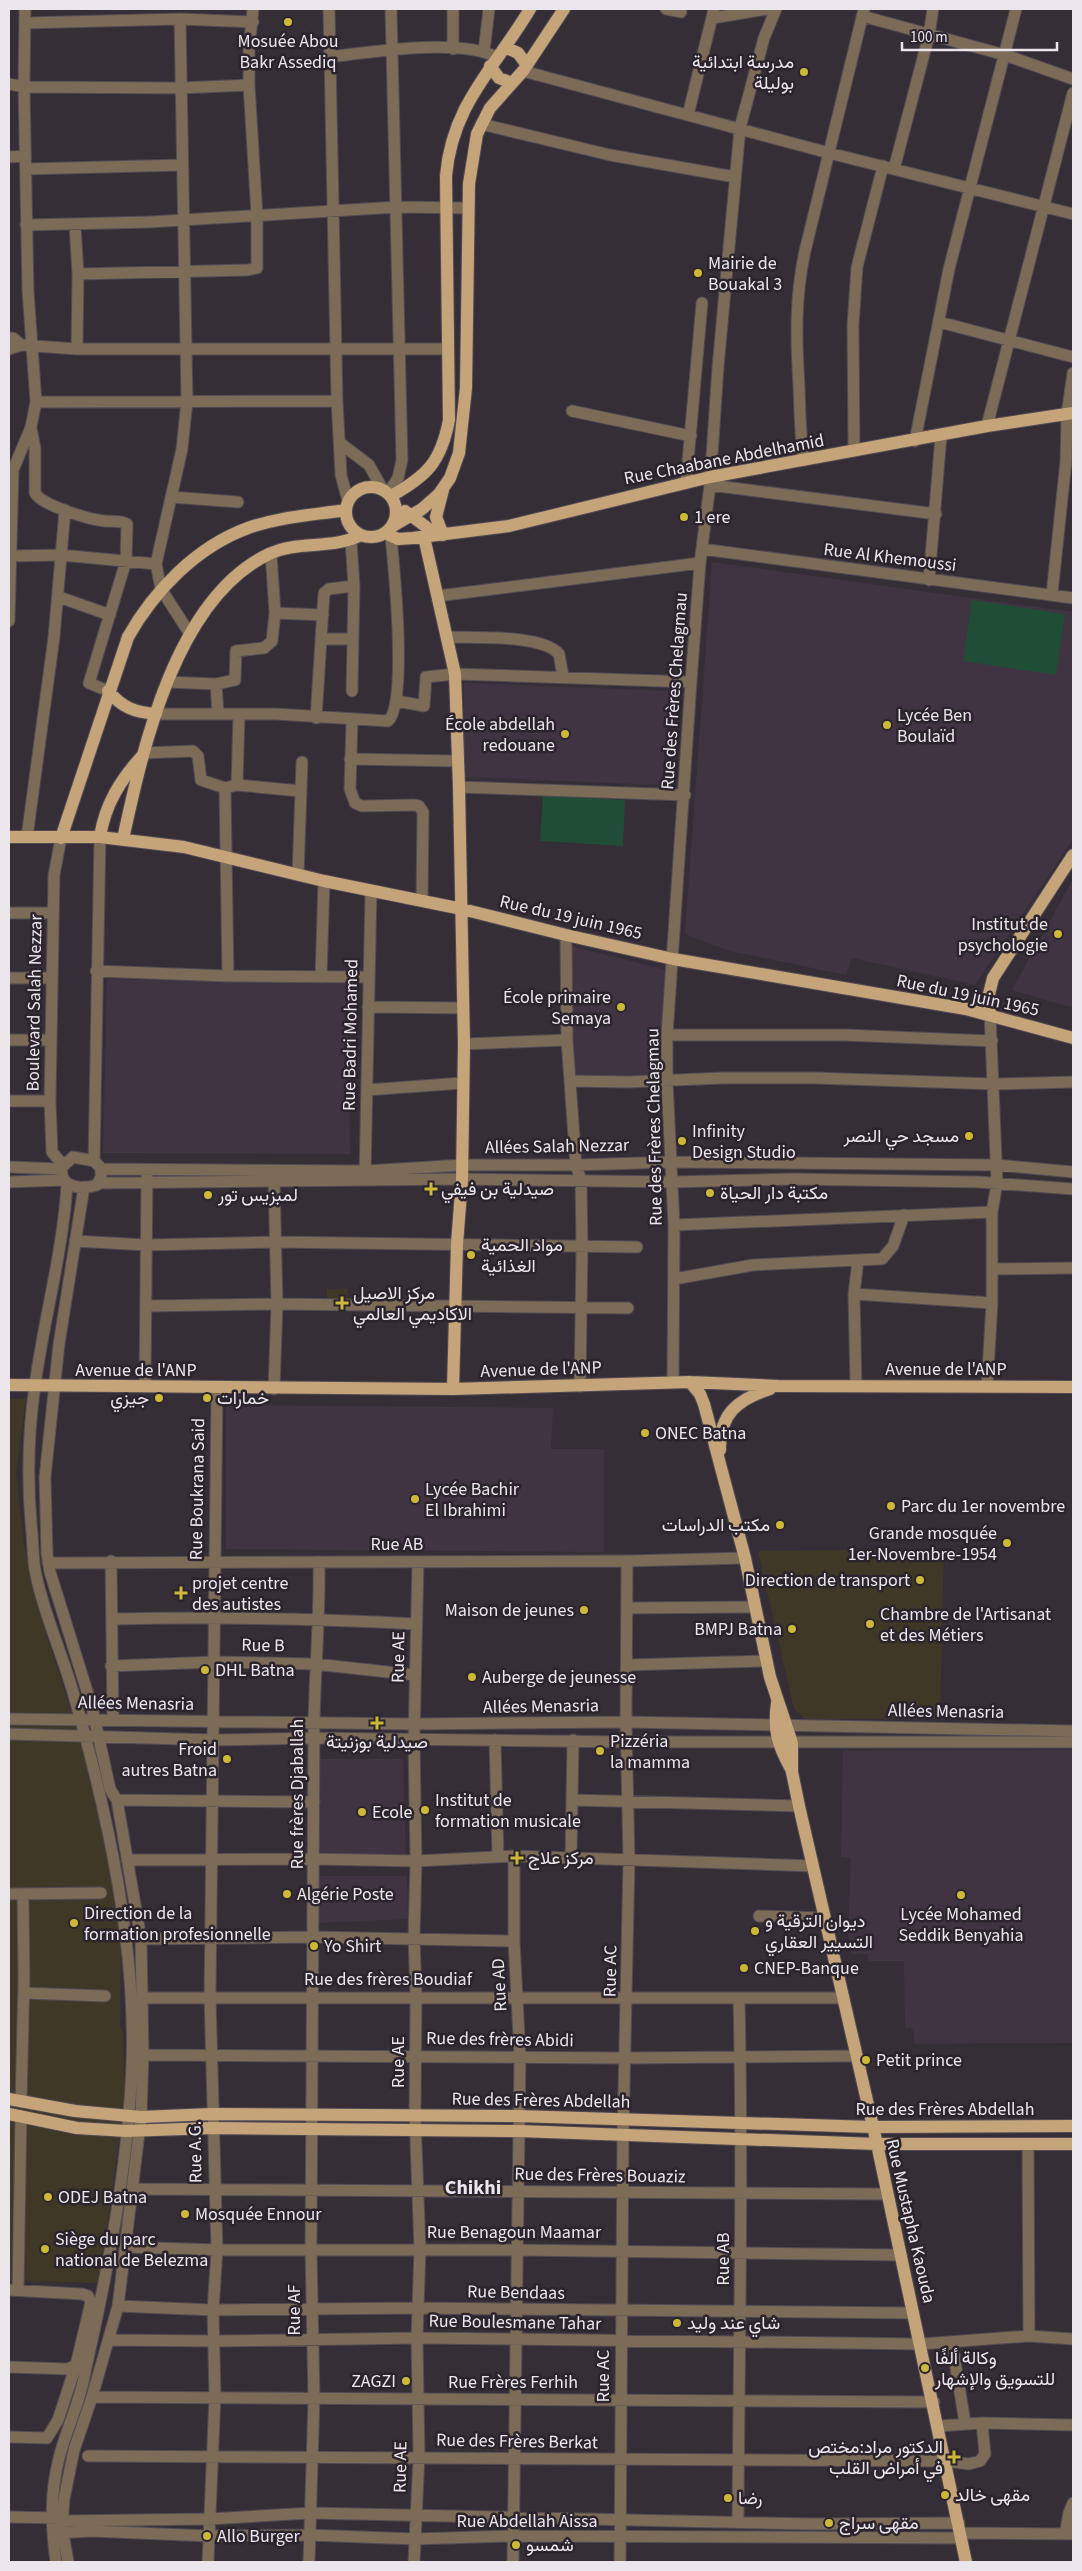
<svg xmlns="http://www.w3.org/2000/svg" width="1082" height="2571" viewBox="0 0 1082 2571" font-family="'Source Sans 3',Vazirmatn,sans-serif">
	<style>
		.commercial { fill: #3f3827 }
		.built { fill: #403443 }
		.green { fill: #204d36 }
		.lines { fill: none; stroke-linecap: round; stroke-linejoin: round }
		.minor-casing { stroke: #524b54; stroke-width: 13 }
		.major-casing { stroke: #524b54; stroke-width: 14 }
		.minor { stroke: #7b6b57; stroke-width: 11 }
		.major { stroke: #c5a479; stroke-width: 12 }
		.poi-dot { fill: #cdb938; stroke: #2b242d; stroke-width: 2 }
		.labels { text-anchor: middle; stroke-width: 5; stroke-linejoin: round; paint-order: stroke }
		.poi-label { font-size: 18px; fill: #ebe6ec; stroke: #2b242d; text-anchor: start }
		.street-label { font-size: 18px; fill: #ebe6ec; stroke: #2b242d }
		.quarter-label { font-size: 20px; font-weight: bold; fill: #ebe6ec; stroke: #2b242d }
	</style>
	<rect width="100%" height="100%" fill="#352e37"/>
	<path class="commercial" d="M327,1289H348L346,1303L327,1298Z
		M9,1399H26L16,1474L24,1544L43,1625L72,1712L85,1743L113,1883L121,1951L120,2026L123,2033L125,2099L99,2283L9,2281Z
		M944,1549L940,1719H805L794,1709L758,1551Z"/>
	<path class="built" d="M712,562L1073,612V839L975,985L852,958L846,975L730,951L685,934Z
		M464,683L670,691L662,785L464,777Z
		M1073,879V1008L1012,990Z
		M572,946L670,971L668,1085H573Z
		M107,979L347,983L350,1154L103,1153Z
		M226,1405L553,1408L551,1449H604V1552L226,1549Z
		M1073,1750V2043L914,2044L913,2029L905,2028L904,1961H868V1954H852L848,1933L851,1858L841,1857L843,1751Z
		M319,1759H403L406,1864H319Z
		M318,1876H407L408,1919L318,1923Z"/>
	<path class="green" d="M972,600L1065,614L1056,675L963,661Z
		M543,795L625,800L623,846L540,841Z"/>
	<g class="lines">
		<defs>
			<path id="minor" d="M329,9L337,401L341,475L348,501
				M453,9V49
				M666,9L681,12
				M862,16L1005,55L1073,79
				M713,18L767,9
				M180,19L187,401L182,449L156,564L161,589L190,634
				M25,23L180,19L253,22
				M484,51L489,9
				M329,57C371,52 460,38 496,57
				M523,71L829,153L1073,214
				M9,84L24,87L180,88L249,85
				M688,115L714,9
				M481,124L610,155L735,177
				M9,157L25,156
				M26,169L182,165
				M894,169L929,35L933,9
				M26,225L150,222L397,207L468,208
				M75,225L78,274L77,349
				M78,274L248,270L257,268V215L249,85V49L253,9
				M939,322L1073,357
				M9,338H13L21,345L77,349H448
				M9,349L21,345
				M36,402L337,401
				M572,411L691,436
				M987,426L1073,93
				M31,428L35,448V493C43,506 88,519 104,521C112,522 120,520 127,524L126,561L89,683L108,691
				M915,441L949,269L1016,9
				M340,443L369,465L383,490
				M854,451L853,325L857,267L883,166
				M804,460C800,435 800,411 799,386C796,340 795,296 805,251L864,9
				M686,483L702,303
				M710,485L936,514
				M388,493L398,478L402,460L391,9
				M171,497L238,502
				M351,541L354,586L352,691
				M702,549L1073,598
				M11,556L61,555L156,564
				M929,580L941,436
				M1052,594L1066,461L1067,414L1073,373
				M438,596L700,563
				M59,597L110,615
				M275,613L323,615
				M9,621L13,470L31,427L36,402L28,291L24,87L25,9
				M448,637C473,638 542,634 559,654L563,676
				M323,639H353
				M167,682L216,684
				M397,701L424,706L426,677L455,674L691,682
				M218,713L216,684L235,680L236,651L264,648L272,641L275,613L271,553
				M156,714H276L388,721C408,705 394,567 391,537
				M316,718L324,593L329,589L354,586
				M352,721L350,789L355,803L362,806L414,805L419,806L423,812L422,900
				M144,753L193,751L198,756L201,780L225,788L237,785L300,791
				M350,759L457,761
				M237,785L239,714
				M459,787L685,795
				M225,788L228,976
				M27,837L54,637L65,510
				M61,838L54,875L50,1101L52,1152L63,1165
				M298,875L302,762
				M9,913H53
				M566,935L567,1040L576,1165L581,1181L582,1246L580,1386
				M96,971L228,976L368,977
				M321,977L324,881
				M9,978H52
				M368,1007L462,1008
				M667,1035H845L992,1041
				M9,1040H51
				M464,1044L567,1040
				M570,1081L628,1082L723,1078H815L994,1084L1073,1082
				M367,1090L462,1083
				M9,1101H50
				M73,1157L94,1161L101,1168V1177L97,1185C82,1190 58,1188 62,1167Z
				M94,1161L100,837
				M9,1167L62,1169
				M102,1169L366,1171L462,1165H576L671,1162L997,1165L1073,1172
				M365,1176L371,891
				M274,1180L277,1304L274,1389
				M9,1182L64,1180
				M100,1183L462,1179L672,1182L793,1179L979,1182L1073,1189
				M674,1225L992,1212
				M75,1241L146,1245L276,1242L637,1247
				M858,1260L882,1259L893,1246L904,1215
				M992,1269L1073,1268
				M674,1279L753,1265L858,1260L854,1294L856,1386
				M854,1294L992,1303
				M147,1306L277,1304L628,1308
				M673,1382L674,1225L667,1081V1035L691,682L700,563L710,485L718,367L740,128L764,38L776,9
				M145,1386L147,1175
				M987,1387L992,1303V1212L997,1183L990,1014
				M111,1561L113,1720
				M48,1563L627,1561L745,1558
				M627,1608L755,1607
				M112,1619C214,1617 315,1618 416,1624
				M627,1665L766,1661
				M111,1666L214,1662L315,1664L415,1675
				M9,1719L414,1724L626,1722L1073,1731
				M9,1734L215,1740L314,1738L627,1742H1073
				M495,1740L498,1857
				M117,1800L314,1802
				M572,1800L799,1806
				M571,1858L573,1740
				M127,1860L314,1859L416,1861L514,1856L813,1866
				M9,1894L101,1893
				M759,1916L824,1918
				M141,1939L314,1937L514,1941
				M24,1993L105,1996
				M142,1998H844
				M143,2055L624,2058L857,2056
				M21,2102L24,1980L23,1894
				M1028,2145L1029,2336
				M133,2189L887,2194
				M127,2247L217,2250H517L901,2255
				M9,2290L82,2294L88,2296L91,2302L76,2365L68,2369L9,2367
				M18,2290L21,2116
				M118,2306L213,2310L418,2308L913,2313
				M109,2340L215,2341L417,2338L921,2344L1029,2336L1073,2339
				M952,2343L965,2423
				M92,2397L934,2402
				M939,2426L982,2423L1073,2425
				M9,2437L47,2438L58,2420L76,2365
				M88,2456L945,2461L969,2464L980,2461L985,2454L982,2423
				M9,2517L59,2518
				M738,2520C739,2346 743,2172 739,1998
				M57,2521L209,2519L310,2513L813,2524L959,2523
				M57,2533L91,2531L209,2536L309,2535L415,2539L512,2536L962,2538
				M961,2533L1073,2534
				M1065,2534L1069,2513L1073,2503
				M56,2562C51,2526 50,2493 59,2458C66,2430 79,2405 84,2377C107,2274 128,2170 132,2064C136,1945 108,1816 76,1703C65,1660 45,1618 36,1575C33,1562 33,1547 32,1533C27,1485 28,1434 35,1385C44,1318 63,1252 67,1184
				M68,2562L62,2527L64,2499L74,2450L92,2397L118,2306L141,2117L143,2055L141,1939L117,1800L110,1789L92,1707L50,1572L47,1554L45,1477L59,1344L84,1187
				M208,2562L215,2396L213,2310L217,2250L210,1997L217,1389
				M309,2562L314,2398L311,2250L314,1723C315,1669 320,1616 319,1562
				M414,2562L419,2456L417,2338L420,2249L415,2116L416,1996L414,1937L416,1861L414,1739L418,1562
				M513,2562L520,2056L514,1941V1856
				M620,2562L623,2135L629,1861L626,1722L627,1561"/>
			<path id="major" d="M505,47L518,53L527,65
				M490,66L499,78L512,83
				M346 512a25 25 0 1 1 50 0a25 25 0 1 1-50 0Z
				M391,496C427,476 441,462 449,420L446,176C452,104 495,68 530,9
				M405,511L437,535
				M391,527L422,509L439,494L450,478L459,453L466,388L469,184L477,134L490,108L523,71L564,9
				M385,533L398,539L413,538L509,526L710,477L987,426L1073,413
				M443,535L436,517L443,490
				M424,537L455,674L459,787L464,1044L462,1179L457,1244L453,1389
				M108,691C123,708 134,712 156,714
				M9,837H100L184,847L324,881L462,909L566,935L673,959L966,1009L1073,1038
				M100,837C105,804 121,779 143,755
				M61,838L128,637C154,591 196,547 248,528C278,517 313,515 346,510
				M123,839C143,747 176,598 269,554C298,540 332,550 361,535
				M990,1014L989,994L993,978L1073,855
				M690,1382L700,1394L704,1404L745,1558L770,1677L792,1743V1772L799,1806L877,2144L966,2562
				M9,1385L453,1389L690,1382L778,1386L1073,1387
				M720,1450C719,1414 738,1399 770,1389
				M777,1703C773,1731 778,1745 791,1769
				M9,2099L75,2111L141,2117L212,2114L517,2116L872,2127L1073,2126
				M9,2114L77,2128L126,2131L212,2128L519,2131L877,2144H1073"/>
		</defs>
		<use href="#minor" class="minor-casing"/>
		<use href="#major" class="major-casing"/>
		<use href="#minor" class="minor"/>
		<use href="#major" class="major"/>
	</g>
	<g class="poi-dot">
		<circle cx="288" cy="22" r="5"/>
		<circle cx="804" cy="72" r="5"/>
		<circle cx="698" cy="273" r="5"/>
		<circle cx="684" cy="517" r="5"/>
		<circle cx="887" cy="725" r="5"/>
		<circle cx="565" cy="734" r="5"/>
		<circle cx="1058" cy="934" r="5"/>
		<circle cx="621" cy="1007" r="5"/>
		<circle cx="969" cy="1136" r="5"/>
		<circle cx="682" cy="1141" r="5"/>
		<path d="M428.5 1181.5h5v5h5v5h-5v5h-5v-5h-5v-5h5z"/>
		<circle cx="710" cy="1193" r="5"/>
		<circle cx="208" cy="1195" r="5"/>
		<circle cx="471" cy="1255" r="5"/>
		<path d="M339.5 1295.5h5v5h5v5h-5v5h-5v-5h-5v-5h5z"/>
		<circle cx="159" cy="1398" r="5"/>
		<circle cx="207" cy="1398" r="5"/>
		<circle cx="645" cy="1433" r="5"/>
		<circle cx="415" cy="1499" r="5"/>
		<circle cx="891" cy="1506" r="5"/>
		<circle cx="780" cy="1525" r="5"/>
		<circle cx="1007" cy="1543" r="5"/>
		<circle cx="920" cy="1580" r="5"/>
		<path d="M178.5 1585.5h5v5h5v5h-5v5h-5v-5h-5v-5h5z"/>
		<circle cx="584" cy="1610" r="5"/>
		<circle cx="870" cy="1624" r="5"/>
		<circle cx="792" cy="1629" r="5"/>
		<circle cx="205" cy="1670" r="5"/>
		<circle cx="472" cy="1677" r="5"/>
		<path d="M374.5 1715.5h5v5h5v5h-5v5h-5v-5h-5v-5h5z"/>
		<circle cx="600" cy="1751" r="5"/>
		<circle cx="227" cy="1759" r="5"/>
		<circle cx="425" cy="1810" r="5"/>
		<circle cx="362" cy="1812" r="5"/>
		<path d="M514.5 1850.5h5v5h5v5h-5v5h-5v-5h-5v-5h5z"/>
		<circle cx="287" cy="1894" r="5"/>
		<circle cx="961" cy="1895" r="5"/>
		<circle cx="74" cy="1923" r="5"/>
		<circle cx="755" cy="1931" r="5"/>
		<circle cx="314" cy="1946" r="5"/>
		<circle cx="744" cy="1968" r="5"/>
		<circle cx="866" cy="2060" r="5"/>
		<circle cx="48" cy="2197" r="5"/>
		<circle cx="185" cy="2214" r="5"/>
		<circle cx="45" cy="2249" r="5"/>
		<circle cx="677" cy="2323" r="5"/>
		<circle cx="925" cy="2368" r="5"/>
		<circle cx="406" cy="2381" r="5"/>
		<path d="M951.5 2449.5h5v5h5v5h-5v5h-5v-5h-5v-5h5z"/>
		<circle cx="945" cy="2495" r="5"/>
		<circle cx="728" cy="2498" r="5"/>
		<circle cx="829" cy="2523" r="5"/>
		<circle cx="207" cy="2536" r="5"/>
		<circle cx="516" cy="2545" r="5"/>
	</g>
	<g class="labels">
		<g class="poi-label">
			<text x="288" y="47" text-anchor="middle">Mosuée Abou<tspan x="288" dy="21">Bakr Assediq</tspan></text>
			<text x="794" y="68" text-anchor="end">مدرسة ابتدائية<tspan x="794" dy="21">بوليلة</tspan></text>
			<text x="708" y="269">Mairie de<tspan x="708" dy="21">Bouakal 3</tspan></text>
			<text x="694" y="523">1 ere</text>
			<text x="897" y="721">Lycée Ben<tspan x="897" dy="21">Boulaïd</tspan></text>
			<text x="555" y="730" text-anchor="end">École abdellah<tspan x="555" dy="21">redouane</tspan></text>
			<text x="1048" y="930" text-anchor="end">Institut de<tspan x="1048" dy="21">psychologie</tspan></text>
			<text x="611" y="1003" text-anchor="end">École primaire<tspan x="611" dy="21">Semaya</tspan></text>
			<text x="692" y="1137">Infinity<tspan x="692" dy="21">Design Studio</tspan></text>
			<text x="959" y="1142" text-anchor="end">مسجد حي النصر</text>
			<text x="441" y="1195">صيدلية بن فيفي</text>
			<text x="720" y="1199">مكتبة دار الحياة</text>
			<text x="218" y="1201">لمبزيس تور</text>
			<text x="481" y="1251">مواد الحمية<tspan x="481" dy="21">الغذائية</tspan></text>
			<text x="353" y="1299">مركز الاصيل<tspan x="353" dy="21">الاكاديمي العالمي</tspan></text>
			<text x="149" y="1404" text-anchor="end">جيزي</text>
			<text x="217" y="1404">خمارات</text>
			<text x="655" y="1439">ONEC Batna</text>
			<text x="425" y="1495">Lycée Bachir<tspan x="425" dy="21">El Ibrahimi</tspan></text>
			<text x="901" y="1512">Parc du 1er novembre</text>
			<text x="770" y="1531" text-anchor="end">مكتب الدراسات</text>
			<text x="997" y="1539" text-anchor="end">Grande mosquée<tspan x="997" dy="21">1er-Novembre-1954</tspan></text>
			<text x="910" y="1586" text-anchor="end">Direction de transport</text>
			<text x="192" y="1589">projet centre<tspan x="192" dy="21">des autistes</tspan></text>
			<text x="574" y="1616" text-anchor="end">Maison de jeunes</text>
			<text x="880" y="1620">Chambre de l'Artisanat<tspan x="880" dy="21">et des Métiers</tspan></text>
			<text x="782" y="1635" text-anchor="end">BMPJ Batna</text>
			<text x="215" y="1676">DHL Batna</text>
			<text x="482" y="1683">Auberge de jeunesse</text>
			<text x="610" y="1747">Pizzéria<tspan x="610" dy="21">la mamma</tspan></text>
			<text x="377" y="1748" text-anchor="middle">صيدلية بوزنيتة</text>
			<text x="217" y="1755" text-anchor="end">Froid<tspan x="217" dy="21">autres Batna</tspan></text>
			<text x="435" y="1806">Institut de<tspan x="435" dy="21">formation musicale</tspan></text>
			<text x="372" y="1818">Ecole</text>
			<text x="528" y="1864">مركز علاج</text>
			<text x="297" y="1900">Algérie Poste</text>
			<text x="84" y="1919">Direction de la<tspan x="84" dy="21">formation profesionnelle</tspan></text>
			<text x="961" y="1920" text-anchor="middle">Lycée Mohamed<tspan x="961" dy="21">Seddik Benyahia</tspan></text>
			<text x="765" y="1927">ديوان الترقية و<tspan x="765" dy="21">التسيير العقاري</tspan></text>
			<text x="324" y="1952">Yo Shirt</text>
			<text x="754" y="1974">CNEP-Banque</text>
			<text x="876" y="2066">Petit prince</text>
			<text x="58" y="2203">ODEJ Batna</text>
			<text x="195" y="2220">Mosquée Ennour</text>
			<text x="55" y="2245">Siège du parc<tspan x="55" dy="21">national de Belezma</tspan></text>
			<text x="687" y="2329">شاي عند وليد</text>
			<text x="935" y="2364">وكالة ألفًا<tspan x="935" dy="21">للتسويق والإشهار</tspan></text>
			<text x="396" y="2387" text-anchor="end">ZAGZI</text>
			<text x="943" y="2453" text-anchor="end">الدكتور مراد:مختص<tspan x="943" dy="21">في أمراض القلب</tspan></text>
			<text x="955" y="2501">مقهى خالد</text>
			<text x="738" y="2504">رضا</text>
			<text x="839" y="2529">مقهى سراج</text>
			<text x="217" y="2542">Allo Burger</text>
			<text x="526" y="2551">شمسو</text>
		</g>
		<g class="street-label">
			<text transform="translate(724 459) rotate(-11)" y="6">Rue Chaabane Abdelhamid</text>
			<text transform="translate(890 557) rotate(7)" y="6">Rue Al Khemoussi</text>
			<text transform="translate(674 691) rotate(-86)" y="6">Rue des Frères Chelagmau</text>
			<text transform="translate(571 917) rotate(13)" y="6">Rue du 19 juin 1965</text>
			<text transform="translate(968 995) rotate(12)" y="6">Rue du 19 juin 1965</text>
			<text transform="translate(34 1003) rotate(-89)" y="6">Boulevard Salah Nezzar</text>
			<text transform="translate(350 1035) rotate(-89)" y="6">Rue Badri Mohamed</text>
			<text transform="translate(654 1127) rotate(-91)" y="6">Rue des Frères Chelagmau</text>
			<text transform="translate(557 1146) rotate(-1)" y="6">Allées Salah Nezzar</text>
			<text transform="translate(541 1369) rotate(-2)" y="6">Avenue de l'ANP</text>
			<text x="946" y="1375">Avenue de l'ANP</text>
			<text x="136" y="1376">Avenue de l'ANP</text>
			<text transform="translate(197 1489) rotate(-89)" y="6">Rue Boukrana Said</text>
			<text x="397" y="1550">Rue AB</text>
			<text transform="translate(263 1645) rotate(1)" y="6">Rue B</text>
			<text transform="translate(398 1657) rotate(-89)" y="6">Rue AE</text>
			<text transform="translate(136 1703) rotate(1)" y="6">Allées Menasria</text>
			<text transform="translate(541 1706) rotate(-1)" y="6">Allées Menasria</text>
			<text transform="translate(946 1711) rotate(1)" y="6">Allées Menasria</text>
			<text transform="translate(297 1794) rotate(-90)" y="6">Rue frères Djaballah</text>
			<text transform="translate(610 1971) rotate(-89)" y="6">Rue AC</text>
			<text x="388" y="1985">Rue des frères Boudiaf</text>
			<text transform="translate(499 1985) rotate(-93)" y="6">Rue AD</text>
			<text transform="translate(500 2039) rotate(1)" y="6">Rue des frères Abidi</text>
			<text transform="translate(398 2062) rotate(-90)" y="6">Rue AE</text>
			<text transform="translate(541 2100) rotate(1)" y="6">Rue des Frères Abdellah</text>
			<text x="945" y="2115">Rue des Frères Abdellah</text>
			<text transform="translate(195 2152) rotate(-91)" y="6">Rue A.G.</text>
			<text transform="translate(600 2175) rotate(1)" y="6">Rue des Frères Bouaziz</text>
			<text transform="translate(911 2221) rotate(77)" y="6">Rue Mustapha Kaouda</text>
			<text x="514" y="2238">Rue Benagoun Maamar</text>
			<text transform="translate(723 2259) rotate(-90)" y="6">Rue AB</text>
			<text transform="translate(516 2292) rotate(1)" y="6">Rue Bendaas</text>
			<text transform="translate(294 2310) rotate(-90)" y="6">Rue AF</text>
			<text transform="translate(515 2322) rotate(1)" y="6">Rue Boulesmane Tahar</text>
			<text transform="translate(603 2376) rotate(-90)" y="6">Rue AC</text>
			<text x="513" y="2388">Rue Frères Ferhih</text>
			<text transform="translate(517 2441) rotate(1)" y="6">Rue des Frères Berkat</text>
			<text transform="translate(400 2467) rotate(-89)" y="6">Rue AE</text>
			<text x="527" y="2527">Rue Abdellah Aissa</text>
		</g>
		<g class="quarter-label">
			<text x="473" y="2194">Chikhi</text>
		</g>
	</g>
	<rect width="1082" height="2571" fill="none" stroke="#ebe6ec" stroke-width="20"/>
	<path d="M902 42v8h155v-8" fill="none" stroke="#ebe6ec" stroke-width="2.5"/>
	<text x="910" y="42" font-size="15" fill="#ebe6ec" stroke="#2b242d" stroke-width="4" paint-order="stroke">100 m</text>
</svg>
